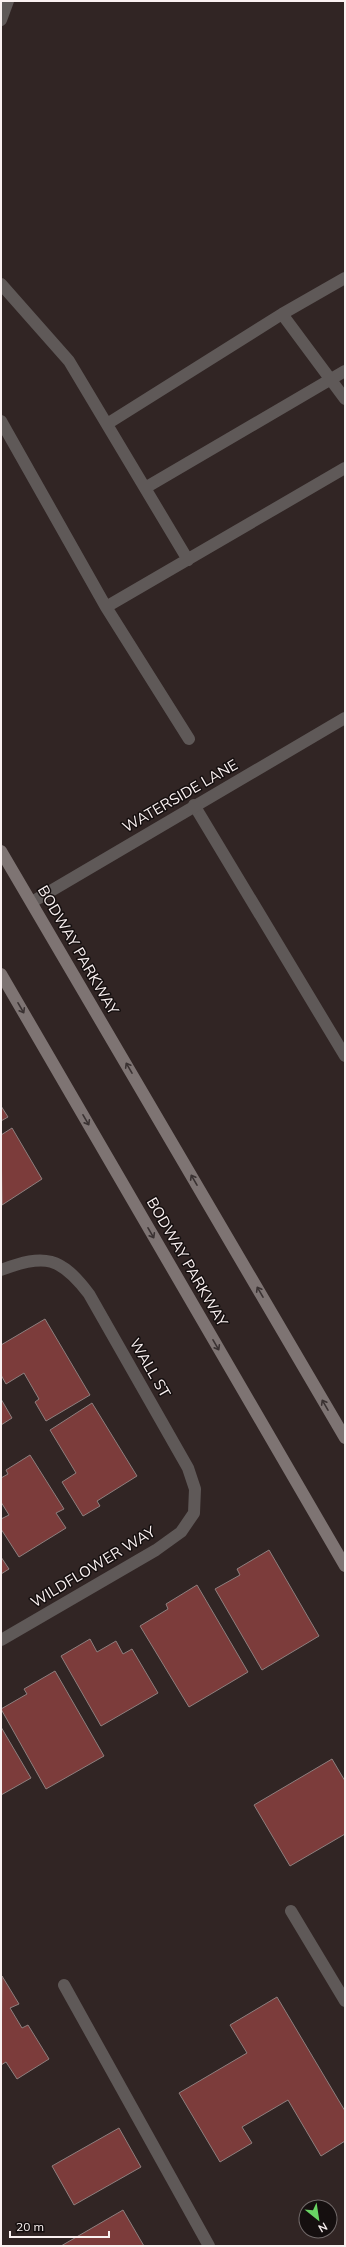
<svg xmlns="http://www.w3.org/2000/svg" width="346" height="2247" viewBox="0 0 346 2247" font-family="Mulish,sans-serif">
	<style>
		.building { fill: #7c3c3b; stroke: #8e7f7e }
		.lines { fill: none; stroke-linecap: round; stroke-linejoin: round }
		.lane { stroke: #5f5958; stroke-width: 12 }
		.street { stroke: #5f5958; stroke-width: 12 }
		.secondary { stroke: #7e7473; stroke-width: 12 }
		.oneway { stroke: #3a3232 }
		.labels { text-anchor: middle; stroke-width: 3; stroke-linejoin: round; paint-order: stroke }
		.street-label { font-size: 15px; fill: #faf1f1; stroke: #150f0f }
	</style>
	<rect width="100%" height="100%" fill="#312524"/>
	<path class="building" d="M1,1106L8,1117L1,1121Z
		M12,1128L42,1179L2,1205L1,1135Z
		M45,1319L90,1395L46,1421L35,1402L39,1399L24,1373L6,1384L1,1375V1345Z
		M1,1399L12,1418L1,1425Z
		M92,1403L137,1476L97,1501L100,1506L83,1516L62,1482L76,1473L50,1430Z
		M30,1455L64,1509L56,1513L66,1528L19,1557L1,1529V1519L9,1515L1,1502V1478L8,1474L6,1470Z
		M269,1550L319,1636L262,1670L215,1589L240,1575L237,1569Z
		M1,1557L9,1569L1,1574Z
		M197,1585L248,1672L189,1707L140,1626L168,1609L166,1604Z
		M90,1639L97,1652L116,1641L123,1654L132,1649L158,1693L101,1726L61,1656Z
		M55,1671L104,1756L46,1789L1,1709L27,1694L24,1689Z
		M1,1727L31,1778L1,1795Z
		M332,1759L345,1781V1834L290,1866L254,1805Z
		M2,1976L19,2004L10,2008L22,2028L28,2025L49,2059L17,2079L6,2062L1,2065Z
		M277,1997L345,2111V2141L321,2156L288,2100L242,2127L252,2143L220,2162L179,2093L247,2053L230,2025Z
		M119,2128L141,2167L74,2205L52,2166Z
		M123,2210L144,2246H61Z"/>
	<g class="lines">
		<path class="lane" d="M1,20L8,1
			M1,284L69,361L188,560
			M282,314L345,399
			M1,421L106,607L189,739
			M107,424L282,314L345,278
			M145,488L345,371
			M106,607L345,468
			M194,805L345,1056
			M291,1911L345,2001
			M64,1985L209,2246"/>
		<path class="street" d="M32,902L345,718
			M1,1270C45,1253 61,1257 89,1294L188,1468L195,1489L194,1513L181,1532L156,1550L1,1640"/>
		<path class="secondary" d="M1,851L345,1438
			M1,974L345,1566"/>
	</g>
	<defs><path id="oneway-shaft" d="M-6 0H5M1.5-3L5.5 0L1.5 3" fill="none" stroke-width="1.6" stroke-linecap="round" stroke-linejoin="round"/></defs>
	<g class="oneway">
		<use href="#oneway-shaft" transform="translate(21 1008) rotate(60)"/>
		<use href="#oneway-shaft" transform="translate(129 1068) rotate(-120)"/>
		<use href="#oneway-shaft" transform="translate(86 1120) rotate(60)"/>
		<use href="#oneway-shaft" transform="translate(194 1180) rotate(-120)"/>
		<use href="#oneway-shaft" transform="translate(151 1233) rotate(60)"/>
		<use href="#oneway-shaft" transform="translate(260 1292) rotate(-120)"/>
		<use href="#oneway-shaft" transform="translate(216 1345) rotate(60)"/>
		<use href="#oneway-shaft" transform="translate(325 1405) rotate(-120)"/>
	</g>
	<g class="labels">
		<g class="street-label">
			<text transform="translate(180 796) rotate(-30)" y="5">WATERSIDE LANE</text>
			<text transform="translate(78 950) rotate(60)" y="5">BODWAY PARKWAY</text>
			<text transform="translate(187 1262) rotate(60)" y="5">BODWAY PARKWAY</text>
			<text transform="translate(150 1368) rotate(60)" y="5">WALL ST</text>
			<text transform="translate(93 1567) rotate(-31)" y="5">WILDFLOWER WAY</text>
		</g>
	</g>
	<rect width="346" height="2247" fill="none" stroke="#faf1f1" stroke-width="4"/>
	<g transform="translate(318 2219) rotate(150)"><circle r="19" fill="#150f0f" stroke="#716969"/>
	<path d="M0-3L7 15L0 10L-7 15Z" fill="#69d464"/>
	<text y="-6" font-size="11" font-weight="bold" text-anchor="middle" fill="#faf1f1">N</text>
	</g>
	<path d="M10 2231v6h99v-6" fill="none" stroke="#faf1f1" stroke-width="2"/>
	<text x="16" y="2231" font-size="12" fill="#faf1f1" stroke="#150f0f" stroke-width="3" paint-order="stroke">20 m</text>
</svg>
